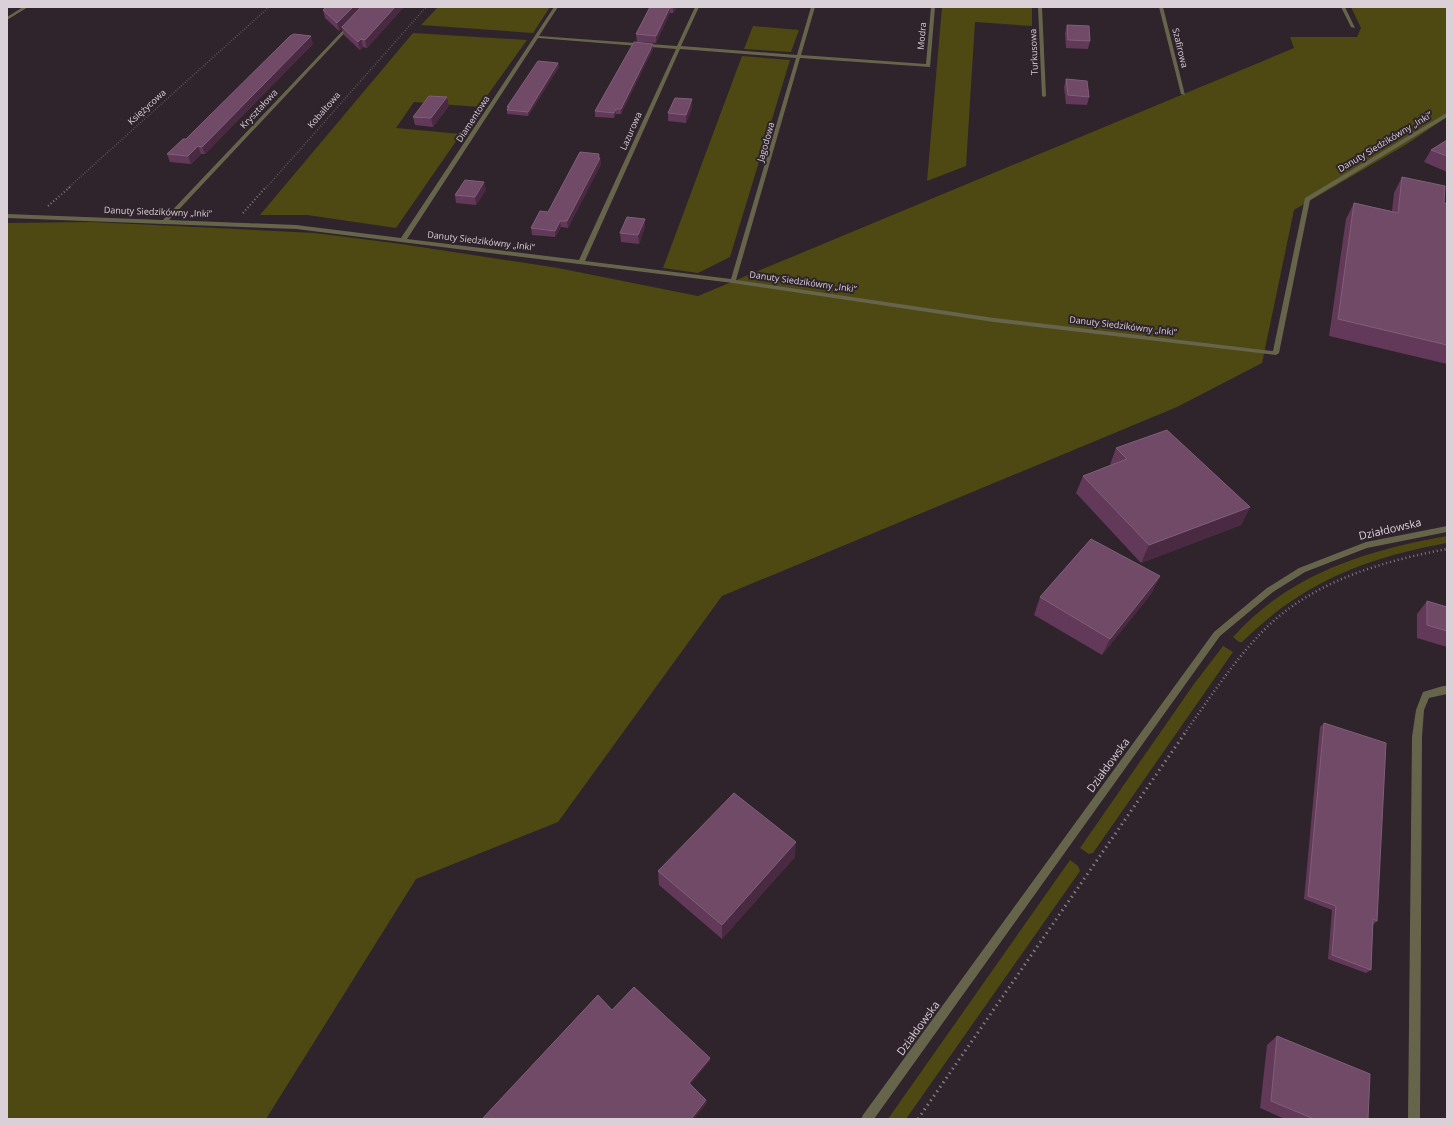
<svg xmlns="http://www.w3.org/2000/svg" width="1454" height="1126" viewBox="0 0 1454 1126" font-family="'Open Sans',sans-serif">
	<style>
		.green { fill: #4e4912 }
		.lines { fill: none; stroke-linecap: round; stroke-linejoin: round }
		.path-far3 { stroke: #847a81; stroke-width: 1.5; stroke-dasharray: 0.5 2; stroke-linecap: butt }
		.path-far2 { stroke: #847a81; stroke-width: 2; stroke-dasharray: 1 2.5; stroke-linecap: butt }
		.path-far1 { stroke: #847a81; stroke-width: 2.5; stroke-dasharray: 1 3; stroke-linecap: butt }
		.path { stroke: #847a81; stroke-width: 3; stroke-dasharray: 1.5 4; stroke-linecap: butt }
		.service { fill: #66654c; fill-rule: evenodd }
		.minor { fill: #66654c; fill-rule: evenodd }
		.tertiary { fill: #66654c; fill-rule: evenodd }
		.wall { fill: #633959 }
		.shaded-wall { fill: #492a42 }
		.building { fill: #704a67; stroke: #805f78 }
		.labels { text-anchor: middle; stroke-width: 4; stroke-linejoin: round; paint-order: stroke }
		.far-street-label { font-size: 9px; fill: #d9d1d7; stroke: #2f232c }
		.street-label { font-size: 11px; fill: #d9d1d7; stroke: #2f232c }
	</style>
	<rect width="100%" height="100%" fill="#2f232c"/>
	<path class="green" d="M438,7H550L533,33L421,25Z
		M942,7H1032V26L975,22L966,166L927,181Z
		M1351,7H1447V117L1407,144L1294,210L1262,363L1177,407L722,596L558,822L416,879L266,1119H7V223L92,222L315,233L401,244L558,268L698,296L1294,48L1290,37H1357L1361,28Z
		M753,26L799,30L791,52L744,49Z
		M413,33L527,40L479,107L414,102L396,128L461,134L396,228L307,215H260Z
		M742,56L790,60L730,257L698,273L663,268Z
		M1447,536V543C1365,558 1303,582 1242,642H1239L1233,637C1289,574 1367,550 1447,536Z
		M1223,646L1233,652L1093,853L1089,854L1080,848L1194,684Z
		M1070,860L1078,866L1080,871L906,1119H888Z"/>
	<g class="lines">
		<path class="path-far3" d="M68,188L269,7
			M266,188L426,7"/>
		<path class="path-far2" d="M48,206L70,187
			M243,213L266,187"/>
		<path class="path-far1" d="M1184,734C1210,698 1234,660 1266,628C1314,581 1383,561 1447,549"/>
		<path class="path" d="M918,1119L1185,733"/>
		<path class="service" d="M1159,7H1163L1185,95L1181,94Z
			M1341,7H1345L1355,28L1351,27Z
			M1443,686H1447V694L1429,698L1424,710L1422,737L1420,1119H1408L1412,737L1416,710L1423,692Z"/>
		<path class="minor" d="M23,7H28L7,20V17Z
			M554,7H558L539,36L677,46L695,7H699L681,46L797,55L811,7H815L801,55L926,64L931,7H935L930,67L800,58L736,280L994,318L1273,351L1305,198L1445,114L1447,113V117L1310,200L1279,353L1276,355L994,322L733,283L296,229L7,218V214L163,220L350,23H352V25L169,220L296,225L401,238ZM538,38L676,49L579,260L407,239ZM680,49L796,58L731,279L585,261Z
			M1038,7H1042L1046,96L1044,97L1042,96Z"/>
		<path class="tertiary" d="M1447,526V532L1367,548L1305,572L1273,592L1220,636L874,1119H861L863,1115L1214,632L1267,588L1299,568L1366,542Z"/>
	</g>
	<path class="wall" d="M404,7L367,48L363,47L360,50L344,35L342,28L339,31L325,18L323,10Z
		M650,7H677L673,13H670L656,43L637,42L636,34Z
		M1067,25L1090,41L1088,49L1066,48L1065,33Z
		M313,44L205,154H201L191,164L170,162L167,154Z
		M653,44V49L621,114H616L614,118L595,117V111Z
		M558,63L559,67L528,116L507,114V107Z
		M1066,79L1089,97L1087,105L1066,104L1064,87Z
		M692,99V108L686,123L668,121V113Z
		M449,106L433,127L415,125L413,117Z
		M1447,140V172L1424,162L1431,150Z
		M599,154L601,164L568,228L561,227L555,237L532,235L531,228L548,212Z
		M1402,177L1444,203H1447V364L1329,336L1346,219L1354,203L1392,211L1394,193Z
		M486,190L476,205L456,203L455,195Z
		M645,219V227L639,244L621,242L620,233Z
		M1116,448L1250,507L1241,525L1141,563L1076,493L1083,476L1110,465Z
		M1160,576L1151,594L1102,655L1034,615L1040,597Z
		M1427,601L1447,607V647L1417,638V614Z
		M1324,723L1377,921L1373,925L1371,970L1366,973L1328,959L1332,910L1304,899L1320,727Z
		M795,857L722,939L659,885L658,871Z
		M1277,1036L1368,1119H1285L1260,1108L1267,1045Z"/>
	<path class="shaded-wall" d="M353,7H362L339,31L337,23Z
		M395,7H404L367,48L365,40Z
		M670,7V13L656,43V36Z
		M673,7H677L673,13Z
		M311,36L313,44L205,154L202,147Z
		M361,39L363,47L360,50L358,42Z
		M653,44V49L621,114V109Z
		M558,63L559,67L528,116V112Z
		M447,97L449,106L433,127L431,118Z
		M692,99V108L686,123V115Z
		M616,109V114L614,118V113Z
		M198,146L201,154L191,164L188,156Z
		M599,154L601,164L568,228L567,221Z
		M484,182L486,190L476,205L475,197Z
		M645,219V227L639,244L638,235Z
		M560,221L561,227L555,237V231Z
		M1250,507L1241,525L1141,563L1149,545Z
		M1160,576L1151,594L1102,655L1110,639Z
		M796,842L795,857L722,939V925Z
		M710,1058V1061L689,1086V1083Z
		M706,1100L707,1103L694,1119H691Z"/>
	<path class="building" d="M326,7H353L337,23L323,10Z
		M361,7H395L365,40L361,39L358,42L342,27Z
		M650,7H670L656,36L636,34Z
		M1067,25L1089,26L1090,41L1068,40Z
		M294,34L311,36L202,147L198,146L188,156L167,154L183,139H186L290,36Z
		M634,42L653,44L621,109H616L614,113L595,111Z
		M538,61L558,63L528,112L507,110L509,107H507Z
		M1066,79L1087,81L1089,97L1068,95Z
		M429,96L447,97L431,118L413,117Z
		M675,98L692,99L686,115L668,113Z
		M1447,140V156L1431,150Z
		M580,152L599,154L598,158H600L567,221H560L555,231L531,228L540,211L548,212Z
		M1402,177L1445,186L1444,203H1447V345L1338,319L1354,203L1398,213Z
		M465,180L484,182L475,197L455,195Z
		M627,217L645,219L638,235L620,233Z
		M1167,430L1250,507L1149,545L1083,476L1127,459L1116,448Z
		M1091,539L1160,576L1110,639L1040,597Z
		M1427,601L1447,607V631L1427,625Z
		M1324,723L1386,743L1377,921L1373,919L1371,970L1332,955L1336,906L1308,896Z
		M734,793L796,842L722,925L658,871Z
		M634,987L710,1058L689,1083L706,1100L691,1119H482L598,995L612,1010Z
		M1277,1036L1370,1074L1368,1119H1314L1271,1101Z"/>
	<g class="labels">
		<g class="far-street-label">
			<text transform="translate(922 36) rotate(-85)" y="3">Modra</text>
			<text transform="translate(1180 48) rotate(76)" y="3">Szafirowa</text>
			<text transform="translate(1034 52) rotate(-92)" y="3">Turkusowa</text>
			<text transform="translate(147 107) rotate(-42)" y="3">Księżycowa</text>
			<text transform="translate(259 109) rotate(-47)" y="3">Kryształowa</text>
			<text transform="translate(324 110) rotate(-49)" y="3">Kobaltowa</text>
			<text transform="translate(473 119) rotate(-57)" y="3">Diamentowa</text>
			<text transform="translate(631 131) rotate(-66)" y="3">Lazurowa</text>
			<text transform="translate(766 142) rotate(-74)" y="3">Jagodowa</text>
			<text transform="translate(1385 142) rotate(-31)" y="3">Danuty Siedzikówny „Inki”</text>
			<text transform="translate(158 212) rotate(2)" y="3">Danuty Siedzikówny „Inki”</text>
			<text transform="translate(481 241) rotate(7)" y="3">Danuty Siedzikówny „Inki”</text>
			<text transform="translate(803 282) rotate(8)" y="3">Danuty Siedzikówny „Inki”</text>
			<text transform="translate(1123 326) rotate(7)" y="3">Danuty Siedzikówny „Inki”</text>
		</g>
		<g class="street-label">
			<text transform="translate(1390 529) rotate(-13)" y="4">Działdowska</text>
			<text transform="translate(1108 765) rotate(-54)" y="4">Działdowska</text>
			<text transform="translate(918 1028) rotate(-54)" y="4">Działdowska</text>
		</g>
	</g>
	<rect width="1454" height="1126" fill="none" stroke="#d9d1d7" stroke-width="16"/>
</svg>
